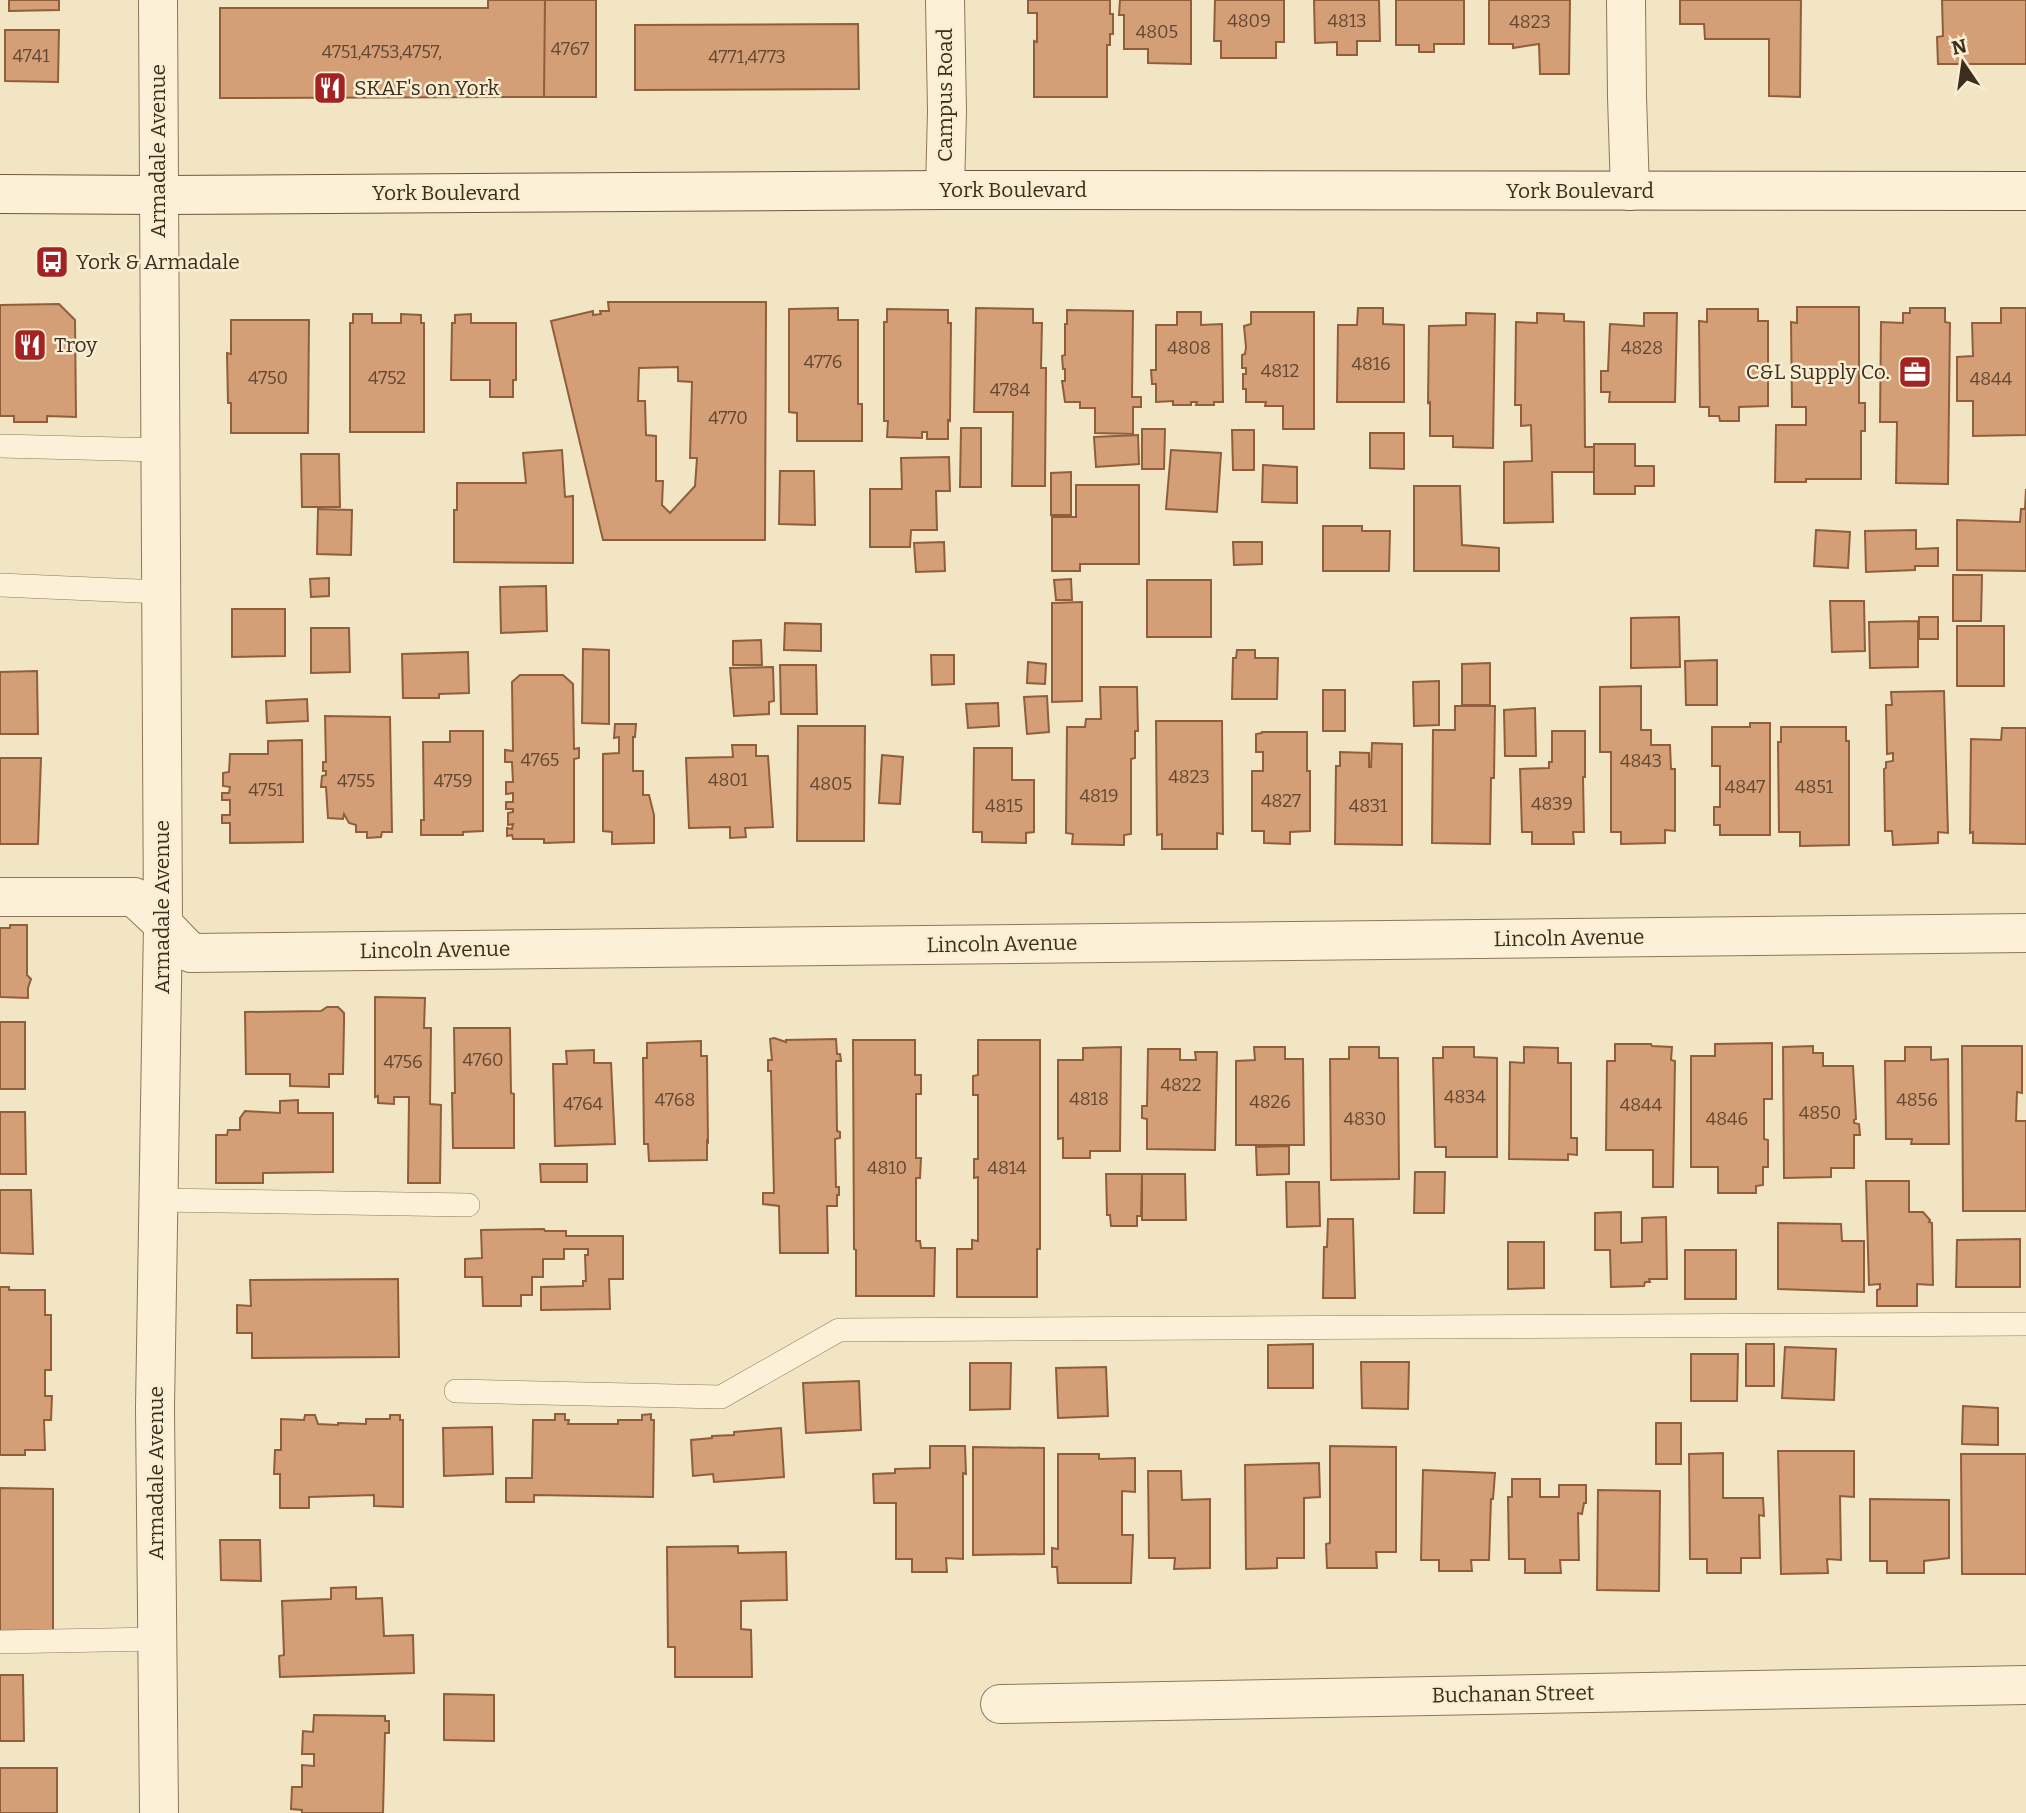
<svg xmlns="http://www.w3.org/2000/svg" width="2026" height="1813" viewBox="0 0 2026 1813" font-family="Bitter,serif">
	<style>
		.building { fill: #d49e76; stroke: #905e3b; stroke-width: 2; fill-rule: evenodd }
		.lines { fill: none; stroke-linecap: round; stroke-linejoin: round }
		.service-casing { stroke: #8f7658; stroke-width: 24 }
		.minor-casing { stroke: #8f7658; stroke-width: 40 }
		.secondary-casing { stroke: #70573b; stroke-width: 40 }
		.service { stroke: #fcf1d8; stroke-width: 23 }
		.minor { stroke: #fcf1d8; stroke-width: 38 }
		.secondary { stroke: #fcf1d8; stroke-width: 38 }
		.labels { text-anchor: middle; stroke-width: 5; stroke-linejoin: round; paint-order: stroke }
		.number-label { font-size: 18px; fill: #634933 }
		.poi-label { font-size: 21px; fill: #3d2d1d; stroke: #f9eed4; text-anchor: start }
		.street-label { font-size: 21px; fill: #3d2d1d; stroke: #f9eed4 }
	</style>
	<rect width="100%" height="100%" fill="#f2e5c3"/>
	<path class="building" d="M9,0H59V10L9,11Z
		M488,0H545L544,97L220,98V8H488Z
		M545,0H596V97H544Z
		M1028,0H1110V14H1113V34H1110V45H1107V97H1034V41L1037,42V13H1028Z
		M1120,0H1191V64L1148,63V49H1124V15H1119Z
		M1215,0H1284V42H1276V58H1221V41H1214Z
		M1314,0H1379L1380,41H1357V55H1337V42L1315,43Z
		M1396,0H1464V44H1434V52H1419V45H1396Z
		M1489,0H1570L1569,74H1540L1539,44L1513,48V44H1489Z
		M1680,0H1801L1800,97L1769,96V39H1705L1704,24H1680Z
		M1942,0H2026V64H1938L1937,37L1943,36Z
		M858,24L859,89L635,90V25Z
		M5,30H59L58,82L5,81Z
		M608,302H766L765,540H603L551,321L593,311V315L601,314L600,311H609ZM678,367V381L692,382L690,458H697L695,486L670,513L662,505L663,481H656V436L646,435L645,401H638L639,368Z
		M59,304L75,320L76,417L47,416V422H14V416H0V305Z
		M1797,307H1859V403H1865V431H1861V479H1806V482H1775L1776,425H1806V407H1792L1791,322L1797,323Z
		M838,308V320H858V404H862V441H797V413L789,412V309Z
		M976,308L1033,309V323H1042L1041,368H1046L1045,486H1012L1013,412H974Z
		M1358,308H1383V324L1404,325V402H1337L1338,325H1357Z
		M1910,308H1945V322L1950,323L1948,484L1896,483L1897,422H1880L1881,322L1903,323V313H1910Z
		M2001,308H2026V435L1973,436V401H1957V357L1973,356L1972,323H2001Z
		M887,309L948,310V323H951L950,421L948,420V439H927V432H922V438L887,437L888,421H884V322H887Z
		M1707,309H1758V321H1768V406L1739,407V421H1720L1719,416H1709V407H1700L1699,321L1707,322Z
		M1067,310L1133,311L1132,397H1141V407H1133V434L1095,433V408H1080V402H1065L1062,381H1065V369H1063L1062,356L1065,355V324H1067Z
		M1177,312H1201V325L1222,324L1223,402H1214V405H1196L1197,402H1191V405H1173V401L1156,402V384H1152L1151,370H1156V325H1177Z
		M1251,312H1314V429H1283V406H1265L1266,402H1246V389H1243V374H1246V368H1242V355L1245,354L1246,347L1244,326L1251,324Z
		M1466,313L1495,314L1493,448L1453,447V436H1430V402L1428,403L1429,326L1466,325Z
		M1537,313L1564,314V321L1584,322L1585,447H1594V472H1552L1553,522L1504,523V462L1532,461L1531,425L1521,426V405H1515L1516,322L1537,323Z
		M1644,313H1677L1675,402H1609L1610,392H1601V371H1608L1610,324L1644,326Z
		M353,314H372V323H401V314L421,315V323H424V432H350V323H353Z
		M471,314V323H516V380H513V397H490V380H451L452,323H455V315Z
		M231,320H309L308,433H231V403H228L227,353L231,354Z
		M961,428H981V487H960Z
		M1142,429H1165L1164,469H1142Z
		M1232,430H1254V470H1233Z
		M1370,433H1404V469L1370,468Z
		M1138,435L1139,464L1096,467L1094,437Z
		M1594,444H1635V466H1654V486H1635V494H1594Z
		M562,450L565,497L573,496V563L454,562V510H457V483H526L523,453Z
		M1171,450L1221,453L1217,512L1166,509Z
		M301,454H339L340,507H302Z
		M949,457L950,491H936L937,530H911L910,547H870V489H902L901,458Z
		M1263,465L1297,467V503L1262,502Z
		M780,471H814L815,525L779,524Z
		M1071,472V515H1051V473Z
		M1076,485H1139V564H1080V571H1052V517H1076Z
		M1414,486H1460L1462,545L1499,548V571H1414Z
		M2026,489V571L1957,570V520L2020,522L2021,509H2025Z
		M318,509L352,510L351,555L317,554Z
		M1323,526H1362V531H1390L1389,571H1323Z
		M1816,530L1850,532L1848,568L1814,566Z
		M1916,530V549L1938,548V566H1915V570L1866,572L1865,531Z
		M944,542L945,571L916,572L914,543Z
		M1233,542H1262V564L1234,565Z
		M1953,575H1982L1981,621H1953Z
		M329,578V596L311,597L310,579Z
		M1071,579L1072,600H1056L1054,580Z
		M1147,580H1211V637H1147Z
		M546,586L547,631L501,633L500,587Z
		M1830,601H1864L1865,651L1832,652Z
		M1082,602V701L1052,702V603Z
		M232,609H285V656L232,657Z
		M1679,617L1680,667L1631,668V618Z
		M1919,617H1938V639H1919Z
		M1918,621V667L1870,668L1869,622Z
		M785,623L821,624V651L784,650Z
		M1957,626H2004V686H1957Z
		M311,628H349L350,672L311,673Z
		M761,640L762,665H733V641Z
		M583,649L609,650V724L582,723Z
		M1237,650H1255V658H1278L1277,699H1232L1233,658H1236Z
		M468,652L469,693L439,694V698H403L402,654Z
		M931,655H954V684L932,685Z
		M1717,660V705H1686L1685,661Z
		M1028,662L1046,664L1045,684L1027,683Z
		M1490,663V705H1462V664Z
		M780,665H816L817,714H781Z
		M773,667L774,701L769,702V714L734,716L730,668Z
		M37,671L38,734H0V672Z
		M520,675H563L573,684L574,749L579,748V758L574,759V842L544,843V839H513L512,835L507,836V828L512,829L513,824L508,825V813L513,812V809H506V802H513V793L506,794V782H513L512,762H505V750L513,751L512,682Z
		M1439,681V725L1414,726L1413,682Z
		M1641,686V730H1651V745H1670L1671,769H1675V831L1665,830V843L1621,844V832H1611V752H1600V687Z
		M1100,687H1137L1138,731H1135V758L1131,759V834L1124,835V845L1072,844L1073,834L1066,833L1067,727H1085L1086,719H1101Z
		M1323,690H1345V731H1323Z
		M1944,691L1948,833L1938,832V843L1893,845L1892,831H1885L1884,769L1886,768V762L1893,761V753L1887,754L1886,705H1892L1891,692Z
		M1047,696L1049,732L1027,734L1024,697Z
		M307,699L308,721L267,723L266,701Z
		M998,703L999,726L968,728L966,704Z
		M1455,706H1495L1494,778H1491L1490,844L1432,843L1433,730H1455Z
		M1535,708L1536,756H1505L1504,710Z
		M325,716L390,717L392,832H382L381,837L367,838V832H356V825L349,823L344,814L343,819L328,818L326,787H321L322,776L326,775V771H323V762H326Z
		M1156,721H1222L1223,834L1217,833V849H1162V834L1157,835Z
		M1750,723H1770V835H1720V825H1714V807H1720V766H1712V727H1750Z
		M615,724H636L635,737H633V771H643V795H649L654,815V843L612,844V832L603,831V754L619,753V737L614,738Z
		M798,726H865L864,841H797Z
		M1781,727H1846V741H1849V845L1800,846V832H1779L1778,742H1781Z
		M2002,728H2026V844L1973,843V832L1970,833L1971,739L2001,740Z
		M450,731H483V831L463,832V835H421V820H424L423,742H450Z
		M1552,731H1585V777H1583L1584,832H1573L1574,844H1532V832H1522L1520,769L1549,768V762H1552Z
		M1262,732H1307V771H1310V831L1290,832V844L1264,843V831H1252V771H1263V752H1256V734L1262,733Z
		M302,740L303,842L230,843V823H222V815H230V800H222V793H229L230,787L223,786V773L229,772L230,754H268V741Z
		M1372,743L1402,744V845L1335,844L1336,766H1340V752L1369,753V767H1371Z
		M732,745H756V756H768L773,827L745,828L746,837L730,838V827L689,828L686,758L733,757Z
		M974,748H1012V780H1034V832L1026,833V843L982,842V832H973Z
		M882,755L903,757L900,804L879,803Z
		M0,758H41L38,844H0Z
		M10,925H27V975L31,979L28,988V998L0,997V928H10Z
		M375,997L425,998L424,1028H431L430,1104L441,1105L440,1183H408L409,1097H394V1104L378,1103V1096L375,1097Z
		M327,1007H338L344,1013V1024L343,1074H329V1087L290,1086V1074H246L245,1012L321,1011Z
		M0,1022H25V1089H0Z
		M454,1028H510L511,1093L514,1094V1148H453L452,1093H455Z
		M774,1038L786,1042V1040L836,1039L837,1054H840L841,1061H836L837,1131L840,1132V1138L835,1139L836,1187H839V1195H837V1206H827L828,1253H780L779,1206L763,1204V1193H774L771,1071H768V1060H772L770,1039Z
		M853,1040H915V1075H921V1094H916V1158H921L920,1178H916V1241H920L921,1248H935L934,1296H856V1250L854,1249Z
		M978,1040H1040V1249H1037V1297H957V1249H972V1240L978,1241V1177L974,1178V1159H978V1095H973V1076L978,1075Z
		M701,1041V1056H707L708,1142L707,1141V1160L649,1161L648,1144H644L643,1058H647V1043Z
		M1772,1043V1099H1764V1139L1768,1140V1167H1763V1185L1756,1186V1193H1718V1167H1691V1056H1715V1044Z
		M1615,1044H1651L1652,1046L1672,1047L1671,1060L1675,1061L1673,1187H1653V1150H1606L1607,1061H1615Z
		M1813,1046V1053H1823V1066H1853L1856,1119L1854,1120V1123L1859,1124L1860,1135H1854V1168H1831V1177L1784,1178L1783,1047Z
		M1962,1046H2022V1093L2017,1092L2016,1121H2026V1211H1963Z
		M1121,1047L1120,1151H1090V1158H1063V1138L1058,1139V1060H1083V1048Z
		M1254,1047H1285V1059H1303L1304,1145H1236V1061L1255,1060Z
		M1349,1047H1379V1058H1398L1399,1179L1331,1180L1330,1059H1349Z
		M1443,1047H1474V1057L1497,1058V1157H1446V1147H1435L1433,1058H1443Z
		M1524,1047L1558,1048V1063H1571V1138H1577V1155L1568,1154V1160L1509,1159L1510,1062L1524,1063Z
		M1905,1047H1931V1060L1948,1059L1949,1144H1911L1912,1139H1886L1885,1061H1905Z
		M1148,1049H1180V1060H1196L1195,1052H1217L1215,1150L1147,1149V1119L1142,1118V1106H1147Z
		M594,1050V1063H611L615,1144L555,1146L553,1064H567L566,1051Z
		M298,1100V1113H333V1172L263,1173V1183H216V1135H227L228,1130H240V1118L245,1111L280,1113V1101Z
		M0,1112H25L26,1174H0Z
		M1289,1146V1174L1257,1175L1256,1147Z
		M540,1164H587V1182H541Z
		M1415,1172H1445L1444,1213H1414Z
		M1106,1174H1142L1141,1216H1137V1226H1111L1110,1215H1107Z
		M1142,1174H1185L1186,1220H1142Z
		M1866,1181H1909V1212H1923L1930,1220L1929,1222L1932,1223L1933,1285L1917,1284V1306H1877V1290L1880,1289V1284L1869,1285Z
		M1286,1182H1319L1320,1226L1287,1227Z
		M0,1190H31L33,1254L0,1253Z
		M1621,1212V1243L1642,1242V1218L1666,1217L1667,1279H1649L1650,1282H1645L1644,1286L1611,1287L1610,1250H1595V1213Z
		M1328,1219H1353L1355,1298H1323L1324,1247H1327Z
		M1778,1223L1841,1224L1842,1241H1864V1292L1778,1289Z
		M544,1229L545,1231H566V1236H623V1279H609L610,1309L541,1310V1287L583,1286V1281H586L585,1255H588V1249H564V1259H543V1277H532V1295H521V1306H483L482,1277H465V1259L482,1258L481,1230Z
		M2020,1239V1287H1956L1957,1240Z
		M1508,1242H1544V1288L1508,1289Z
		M1685,1250H1736V1299H1685Z
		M398,1279L399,1357L252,1358V1333H237V1305L251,1306L250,1280Z
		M0,1287H9V1290H45V1315H51V1370H45V1396H52L51,1420H44L45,1450H25V1455H0Z
		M1313,1344V1388H1268V1345Z
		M1746,1344H1774V1386H1746Z
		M1785,1347L1836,1349L1834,1400L1782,1398Z
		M1691,1354H1738L1737,1401H1691Z
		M1361,1362H1409L1408,1409L1362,1408Z
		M970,1363H1011L1010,1409L970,1410Z
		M1106,1367L1108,1416L1058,1418L1056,1368Z
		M859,1381L861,1430L806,1433L803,1383Z
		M1963,1406L1998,1408V1445L1962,1444Z
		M555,1414H565V1420H569L568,1424H618V1420H642V1415L651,1414V1420H654L653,1497L534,1495V1502H506V1478H532L533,1420H555Z
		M305,1415H315L318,1424L338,1425V1423L366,1424V1419H390V1415H400V1420H403V1507L374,1506V1495L309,1497V1508H280V1474H274L275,1450H281V1419L304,1420Z
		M1656,1423H1681V1464H1656Z
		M492,1427L493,1474L444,1476L443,1428Z
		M781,1428L784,1477L714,1482L713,1474L693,1476L691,1440L712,1438V1436L734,1435V1432Z
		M930,1446H965L966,1474L963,1473V1559L946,1558L947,1572H912V1559H896V1503H874L873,1474L895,1473V1469L930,1468Z
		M1330,1446L1396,1447V1552H1376L1377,1568H1327L1326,1544L1330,1543Z
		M973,1447L1044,1448V1554L973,1555Z
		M1778,1451H1854V1497L1840,1496L1841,1560L1827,1559L1828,1573L1781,1574Z
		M1723,1453V1498H1763L1764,1516L1759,1515L1760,1558H1741V1573H1707V1559H1690L1689,1454Z
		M1058,1454H1099V1459L1135,1458V1492L1122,1491V1535H1133L1131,1583H1058L1057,1567H1052V1548L1058,1549Z
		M1961,1454H2026V1574H1962Z
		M1319,1463L1320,1497L1304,1498V1558H1277V1568L1246,1569L1245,1465Z
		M1423,1470L1495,1473L1493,1499H1491L1489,1560H1471L1472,1571H1439V1560H1421Z
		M1148,1471H1181L1182,1500L1210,1499V1568L1174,1569L1175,1558H1149Z
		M1512,1479H1540V1497H1559V1485H1586V1503H1584L1582,1514L1578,1513L1579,1560H1560L1561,1573H1525V1559H1509L1508,1497H1512Z
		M0,1488L53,1489V1639L0,1638Z
		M1598,1490L1660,1491L1659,1591L1597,1590Z
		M1870,1499L1949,1500V1558L1924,1561V1573H1887V1561H1870Z
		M220,1540H260L261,1581L221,1580Z
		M738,1546V1553L786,1552L787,1600L741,1601V1629L751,1630L752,1677H675V1647H668L667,1547Z
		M356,1587V1599L382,1598L384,1636L413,1635L414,1673L280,1677L279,1656L284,1655L282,1601L331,1599V1588Z
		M0,1675H23L24,1741H0Z
		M444,1694L494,1695V1741L444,1740Z
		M314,1715L385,1716V1721H389V1733H385L383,1813H302V1810L291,1809L292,1787H302V1765L314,1766V1754H302L303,1731L313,1732Z
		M0,1768H57V1813H0Z"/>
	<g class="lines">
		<defs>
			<path id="service" d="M0,446L160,450
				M0,585L161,592
				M158,1200L468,1205
				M456,1391L721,1397L839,1330L2026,1324
				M0,1642L157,1639"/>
			<path id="minor" d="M158,0L163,924L155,1408L159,1813
				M1626,0L1627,97L1630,191
				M945,190L947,111L945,0
				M0,897H134L163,924L191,953L2026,933
				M1000,1704L2026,1685"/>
			<path id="secondary" d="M0,194L159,195L945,190L2026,191"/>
		</defs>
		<use href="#service" class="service-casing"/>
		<use href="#minor" class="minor-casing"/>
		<use href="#secondary" class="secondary-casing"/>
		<use href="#service" class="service"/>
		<use href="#minor" class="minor"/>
		<use href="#secondary" class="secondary"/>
	</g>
	<defs>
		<symbol id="restaurant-square" viewBox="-11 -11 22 22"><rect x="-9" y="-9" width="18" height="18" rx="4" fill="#a32322" stroke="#f9eed4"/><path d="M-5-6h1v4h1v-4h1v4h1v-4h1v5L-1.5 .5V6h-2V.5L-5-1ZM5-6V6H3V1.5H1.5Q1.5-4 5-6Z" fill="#fff"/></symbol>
		<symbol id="bus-square" viewBox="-11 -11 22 22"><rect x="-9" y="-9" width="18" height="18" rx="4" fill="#a32322" stroke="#f9eed4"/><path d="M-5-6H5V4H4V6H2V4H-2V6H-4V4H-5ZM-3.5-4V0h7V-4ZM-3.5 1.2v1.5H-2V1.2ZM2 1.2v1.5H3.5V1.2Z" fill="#fff"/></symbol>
		<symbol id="office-square" viewBox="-11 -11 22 22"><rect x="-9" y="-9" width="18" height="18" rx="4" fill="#a32322" stroke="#f9eed4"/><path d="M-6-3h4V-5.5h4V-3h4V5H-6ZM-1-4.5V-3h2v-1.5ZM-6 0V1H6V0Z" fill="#fff"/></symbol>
	</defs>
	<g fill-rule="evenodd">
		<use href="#restaurant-square" x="311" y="69" width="38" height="38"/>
		<use href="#bus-square" x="33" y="243" width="38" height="38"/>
		<use href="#restaurant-square" x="11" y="326" width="38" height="38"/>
		<use href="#office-square" x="1896" y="353" width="38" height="38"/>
	</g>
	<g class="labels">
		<g class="number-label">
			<text x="1249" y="27">4809</text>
			<text x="1347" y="27">4813</text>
			<text x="1530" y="28">4823</text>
			<text x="1157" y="38">4805</text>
			<text x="570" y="55">4767</text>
			<text x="382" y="58">4751,4753,4757,</text>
			<text x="31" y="62">4741</text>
			<text x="747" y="63">4771,4773</text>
			<text x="1189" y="354">4808</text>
			<text x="1642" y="354">4828</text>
			<text x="823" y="368">4776</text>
			<text x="1371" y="370">4816</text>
			<text x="1280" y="377">4812</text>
			<text x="268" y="384">4750</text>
			<text x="387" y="384">4752</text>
			<text x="1991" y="385">4844</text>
			<text x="1010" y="396">4784</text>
			<text x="728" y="424">4770</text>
			<text x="540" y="766">4765</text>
			<text x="1641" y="767">4843</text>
			<text x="1189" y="783">4823</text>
			<text x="728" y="786">4801</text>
			<text x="356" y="787">4755</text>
			<text x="453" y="787">4759</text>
			<text x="831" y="790">4805</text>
			<text x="1745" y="793">4847</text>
			<text x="1814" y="793">4851</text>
			<text x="266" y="796">4751</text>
			<text x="1099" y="802">4819</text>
			<text x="1281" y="807">4827</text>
			<text x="1552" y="810">4839</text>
			<text x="1004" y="812">4815</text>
			<text x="1368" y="812">4831</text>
			<text x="483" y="1066">4760</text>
			<text x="403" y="1068">4756</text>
			<text x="1181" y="1091">4822</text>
			<text x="1465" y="1103">4834</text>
			<text x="1089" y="1105">4818</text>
			<text x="675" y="1106">4768</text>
			<text x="1917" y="1106">4856</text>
			<text x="1270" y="1108">4826</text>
			<text x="583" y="1110">4764</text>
			<text x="1641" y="1111">4844</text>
			<text x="1820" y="1119">4850</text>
			<text x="1365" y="1125">4830</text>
			<text x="1727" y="1125">4846</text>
			<text x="887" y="1174">4810</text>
			<text x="1007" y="1174">4814</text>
		</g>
		<g class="poi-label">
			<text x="354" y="95">SKAF's on York</text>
			<text x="76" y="269">York &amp; Armadale</text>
			<text x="54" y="352">Troy</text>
			<text x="1890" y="379" text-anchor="end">C&amp;L Supply Co.</text>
		</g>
		<g class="street-label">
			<text transform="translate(945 95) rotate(-90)" y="7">Campus Road</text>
			<text transform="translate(158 151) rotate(-90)" y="7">Armadale Avenue</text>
			<text x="1013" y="197">York Boulevard</text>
			<text x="1580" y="198">York Boulevard</text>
			<text x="446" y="200">York Boulevard</text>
			<text transform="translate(162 907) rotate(-90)" y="7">Armadale Avenue</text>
			<text transform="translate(1569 938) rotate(-1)" y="7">Lincoln Avenue</text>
			<text transform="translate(1002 944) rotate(-1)" y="7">Lincoln Avenue</text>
			<text transform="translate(435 950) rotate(-1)" y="7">Lincoln Avenue</text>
			<text transform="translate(156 1473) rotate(-90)" y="7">Armadale Avenue</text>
			<text transform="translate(1513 1694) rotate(-1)" y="7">Buchanan Street</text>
		</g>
	</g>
	<g transform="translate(1963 63) rotate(347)" stroke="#f9eed4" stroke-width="5" paint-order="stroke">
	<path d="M0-5L12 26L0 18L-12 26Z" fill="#3d2d1d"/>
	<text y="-10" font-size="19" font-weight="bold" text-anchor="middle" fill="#3d2d1d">N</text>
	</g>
</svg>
